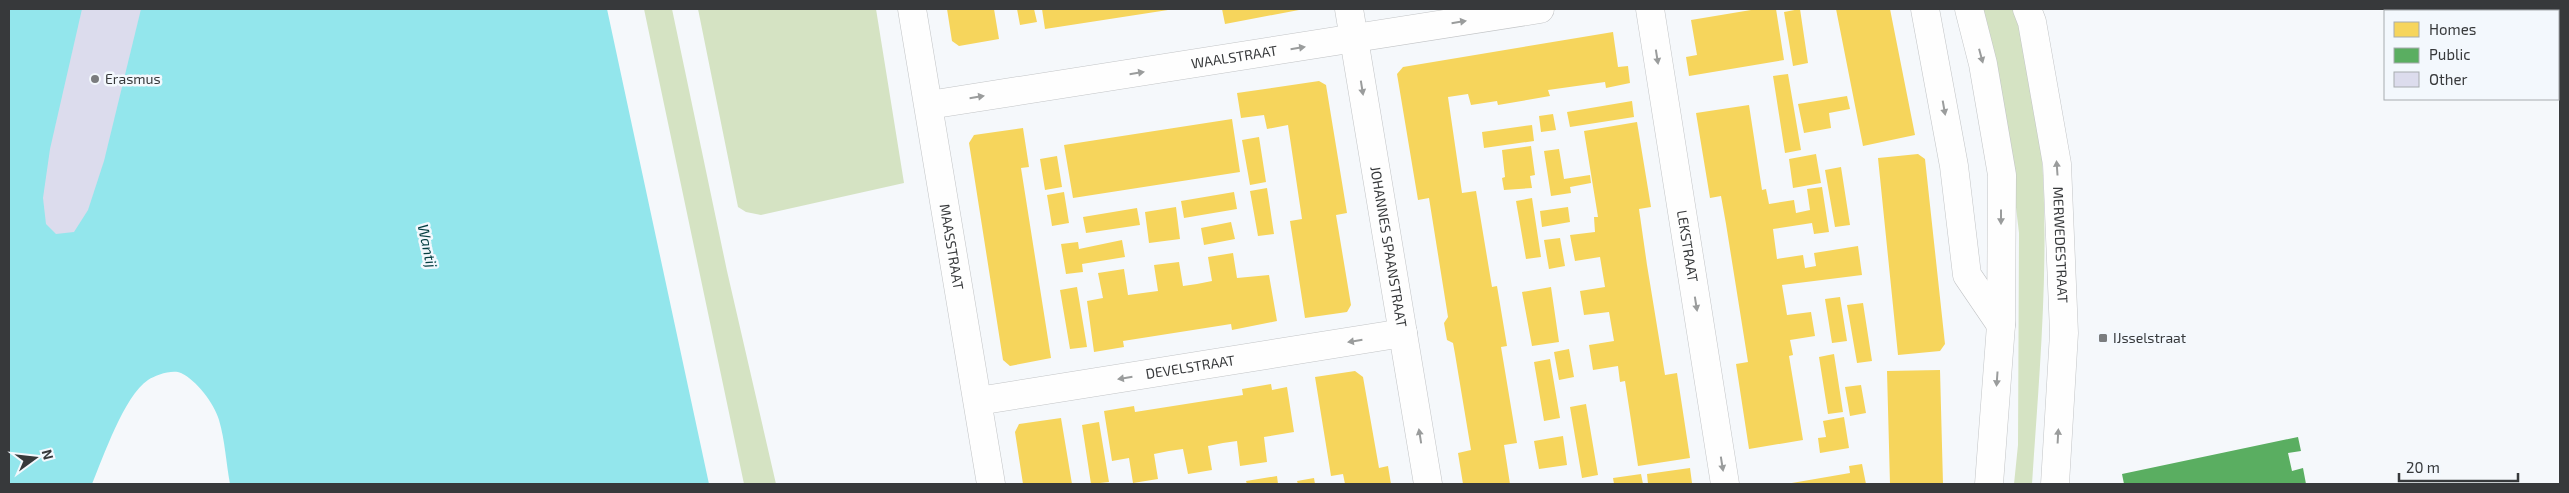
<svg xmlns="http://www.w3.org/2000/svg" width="2569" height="493" viewBox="0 0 2569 493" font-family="'Exo 2',sans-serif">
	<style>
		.green { fill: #d5e3c3 }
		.water { fill: #93e6ec }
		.homes { fill: #f6d55c }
		.public { fill: #5aae61 }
		.building { fill: #dcdced }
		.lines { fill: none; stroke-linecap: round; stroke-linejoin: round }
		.minor-casing { stroke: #c2c4c6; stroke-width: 29 }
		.major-casing { stroke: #c2c4c6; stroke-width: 29 }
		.minor { stroke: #fefefe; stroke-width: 28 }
		.major { stroke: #fefefe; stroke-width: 28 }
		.oneway { fill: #9a9c9c }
		.poi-dot { fill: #7a7c7e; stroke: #f3f8fd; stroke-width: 2 }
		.labels { text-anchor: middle; stroke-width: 5; stroke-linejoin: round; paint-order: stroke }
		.street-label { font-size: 14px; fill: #37393b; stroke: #f3f8fd }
		.poi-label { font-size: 14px; fill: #37393b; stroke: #f3f8fd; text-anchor: start }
		.water-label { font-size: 15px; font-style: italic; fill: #043e41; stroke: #f3f8fd }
	</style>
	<rect width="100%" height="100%" fill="#f5f8fb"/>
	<path class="green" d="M644,9H672L727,271L776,484H744Z
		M698,9H876L904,183L761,215L746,212L738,207Z
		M1981,9H2016C2021,29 2028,50 2032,71C2055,208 2041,347 2032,484H2014L2018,445L2019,233L2005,114Z"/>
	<path class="water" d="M9,9H607L709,484H230C226,463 225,440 219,420C214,403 196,380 181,373C173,369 155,375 148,380C124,396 103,458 92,484H9Z"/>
	<path class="homes" d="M947,9H994L999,39L959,46L952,41Z
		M1017,9H1034L1037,22L1020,25Z
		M1042,9H1168V10L1045,29Z
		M1222,9H1299V10L1225,24Z
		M1757,9H1776L1784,60L1689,76L1686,57L1697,55L1691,20Z
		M1800,9L1808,63L1793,66L1784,12Z
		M1836,9H1890L1915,135L1863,146Z
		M1613,32L1618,67L1628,66L1630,83L1606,88L1605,82L1548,90L1550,96L1498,105L1497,101L1471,105L1468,94L1448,97L1462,193L1476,191L1492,287L1497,286L1507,346L1501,347L1517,443L1504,445L1510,484H1463L1458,453L1471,450L1455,354L1453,343L1447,340L1444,323L1448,317L1429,198L1418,200L1397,74L1403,67Z
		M1788,74L1801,150L1785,153L1773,76Z
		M1319,81L1326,85L1347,213L1336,215L1351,305L1347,312L1305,318L1290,221L1302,219L1288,125L1267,129L1264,115L1241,118L1237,93Z
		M1847,96L1850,109L1829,113L1831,128L1804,133L1798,104Z
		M1632,101L1634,117L1570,127L1567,112Z
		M1749,105L1762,190L1766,189L1769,204L1794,200L1796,213L1810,210L1807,189L1822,187L1829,232L1814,234L1812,223L1773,229L1777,259L1803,255L1805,268L1816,266L1814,253L1858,246L1862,275L1782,285L1787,315L1811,312L1815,336L1790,340L1793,355L1789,356L1803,440L1749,449L1736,364L1748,362L1726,224L1721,196L1710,198L1696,113Z
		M1553,114L1556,130L1541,132L1539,116Z
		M1232,119L1240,172L1073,198L1064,145Z
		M1637,122L1651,207L1639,209L1647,265L1665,375L1677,373L1690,458L1638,466L1625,381L1620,382L1618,366L1593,370L1589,345L1614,341L1609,312L1584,315L1580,291L1605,287L1600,257L1575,261L1570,235L1595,232L1594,217H1598L1584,131Z
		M1532,125L1534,141L1484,148L1482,132Z
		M1023,128L1029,167L1021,168L1051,358L1010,366L1003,360L969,143L974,135Z
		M1259,137L1266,182L1250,185L1242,140Z
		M1531,146L1535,175L1530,176L1532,188L1504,190L1502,178L1505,177L1502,150Z
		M1559,149L1564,179L1590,175L1591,183L1570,187L1571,193L1551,196L1544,151Z
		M1816,154L1821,183L1793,188L1789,159Z
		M1918,154L1925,159L1945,344L1940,351L1898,355L1878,158Z
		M1057,156L1062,187L1045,190L1040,159Z
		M1841,167L1850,225L1835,227L1825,170Z
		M1267,188L1274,234L1258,236L1250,191Z
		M1064,192L1069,223L1052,226L1047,195Z
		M1234,192L1237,209L1184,218L1181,201Z
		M1532,198L1541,257L1526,259L1516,201Z
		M1176,207L1180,239L1149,243L1145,212Z
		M1568,207L1570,222L1542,227L1540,211Z
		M1137,208L1140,225L1086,233L1083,217Z
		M1231,222L1235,239L1204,245L1201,228Z
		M1560,238L1565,266L1549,269L1544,240Z
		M1122,240L1125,257L1082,264L1083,272L1066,274L1061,244L1078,242L1079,249Z
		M1233,253L1237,278L1269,275L1277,321L1232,330L1231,324L1123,341L1124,347L1094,352L1087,301L1103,298L1098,273L1124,269L1128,295L1158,291L1154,265L1179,262L1183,286L1197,284L1212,281L1208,257Z
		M1077,287L1087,347L1070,349L1060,290Z
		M1551,287L1559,342L1532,346L1522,292Z
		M1840,297L1847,341L1832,343L1825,299Z
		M1863,303L1872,361L1857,363L1847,305Z
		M1569,349L1574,377L1559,380L1554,352Z
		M1834,354L1843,412L1828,414L1819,357Z
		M1550,359L1560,418L1544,421L1534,362Z
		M1940,370L1943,484H1890L1887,371Z
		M1355,371L1363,377L1379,468L1388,466L1391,484H1345L1343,474L1331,476L1315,377Z
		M1271,384L1272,390L1287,387L1294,432L1264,437L1267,462L1240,466L1237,441L1223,443L1208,446L1212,470L1188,474L1183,449L1169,451L1154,454L1158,479L1133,483L1129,458L1112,461L1104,411L1134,406L1135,412L1243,395L1242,389Z
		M1861,385L1866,413L1850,416L1845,387Z
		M1586,404L1598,475L1582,478L1570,407Z
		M1844,417L1849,448L1820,453L1818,438L1826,437L1823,421Z
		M1061,418L1072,484H1023L1015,432L1019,424Z
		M1099,422L1109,482L1091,484L1082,425Z
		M1563,436L1567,465L1539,469L1534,441Z
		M1862,464L1866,484H1786L1850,473L1849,466Z
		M1690,468L1692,483L1648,484L1647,474Z
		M1641,474L1643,484H1614L1613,478Z
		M1277,476L1278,484H1247L1246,481Z
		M1314,478L1315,484H1298L1297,481Z"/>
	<path class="public" d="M2298,437L2301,451L2288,453L2292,471L2303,468L2306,484H2124L2122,474Z"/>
	<path class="building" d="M82,9H141L104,161L88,210L74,232L56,234L46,224L43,198L50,149Z"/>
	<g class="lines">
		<defs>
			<g id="minor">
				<path id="s1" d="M912,9L991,484"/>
				<path id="s2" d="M1349,9L1428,484"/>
				<path id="s3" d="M1650,9L1725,484"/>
				<path d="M1925,9L1954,166L1967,275L2001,325"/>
				<path id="s4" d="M929,105L1540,9"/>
				<path id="s5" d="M978,401L1403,333"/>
			</g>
			<g id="major">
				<path d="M1969,9L1983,64L2002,175L2001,325L1989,484"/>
				<path id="s6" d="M2027,9L2032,22L2057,164L2064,333L2055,484"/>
			</g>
		</defs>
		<use href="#minor" class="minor-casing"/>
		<use href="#major" class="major-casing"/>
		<use href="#minor" class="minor"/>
		<use href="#major" class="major"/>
	</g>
	<defs><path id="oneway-solid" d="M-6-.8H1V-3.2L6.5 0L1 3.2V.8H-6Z" transform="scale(1.25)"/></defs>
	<g class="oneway">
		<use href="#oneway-solid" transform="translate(1459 22) rotate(-9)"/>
		<use href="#oneway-solid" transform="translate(1298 48) rotate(-9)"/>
		<use href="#oneway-solid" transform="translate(1981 56) rotate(75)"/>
		<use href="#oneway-solid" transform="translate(1657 57) rotate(81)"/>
		<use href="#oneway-solid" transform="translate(1137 73) rotate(-9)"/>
		<use href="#oneway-solid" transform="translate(1362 88) rotate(81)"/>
		<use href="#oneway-solid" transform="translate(977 97) rotate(-9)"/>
		<use href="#oneway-solid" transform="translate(1944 108) rotate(80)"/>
		<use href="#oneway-solid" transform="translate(2057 168) rotate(-94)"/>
		<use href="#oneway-solid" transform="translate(2001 217) rotate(90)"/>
		<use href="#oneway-solid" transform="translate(1696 304) rotate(81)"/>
		<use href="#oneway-solid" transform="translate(1355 341) rotate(171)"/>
		<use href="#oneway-solid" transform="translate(1125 378) rotate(171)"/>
		<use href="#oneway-solid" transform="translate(1997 379) rotate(94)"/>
		<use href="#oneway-solid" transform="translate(1420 436) rotate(-99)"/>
		<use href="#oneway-solid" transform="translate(2058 436) rotate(-87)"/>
		<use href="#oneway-solid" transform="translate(1722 464) rotate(81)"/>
	</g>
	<g class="poi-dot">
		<circle cx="95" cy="79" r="5"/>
		<rect x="2098" y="333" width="10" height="10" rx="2.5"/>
	</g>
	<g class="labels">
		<g class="street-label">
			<text dy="5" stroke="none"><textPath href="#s4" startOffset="309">WAALSTRAAT</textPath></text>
			<text dy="5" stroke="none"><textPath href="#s6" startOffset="239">MERWEDESTRAAT</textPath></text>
			<text dy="5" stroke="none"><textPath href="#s2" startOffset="241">JOHANNES SPAANSTRAAT</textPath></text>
			<text dy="5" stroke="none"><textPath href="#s3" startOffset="240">LEKSTRAAT</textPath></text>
			<text dy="5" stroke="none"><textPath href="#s1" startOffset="241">MAASSTRAAT</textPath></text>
			<text dy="5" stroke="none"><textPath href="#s5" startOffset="215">DEVELSTRAAT</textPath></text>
		</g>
		<g class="poi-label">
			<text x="105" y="84">Erasmus</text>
			<text x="2113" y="343">IJsselstraat</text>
		</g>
		<g class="water-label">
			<text transform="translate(427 246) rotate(78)" y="5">Wantij</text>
		</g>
	</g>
	<rect width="2569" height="493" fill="none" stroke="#37393b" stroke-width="20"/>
	<rect x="2384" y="10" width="175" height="90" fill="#f3f8fd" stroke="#a8acaf"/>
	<rect x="2394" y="22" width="25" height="15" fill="#f6d55c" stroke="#a8acaf"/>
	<text x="2429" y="35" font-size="15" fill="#37393b">Homes</text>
	<rect x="2394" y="48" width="25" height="15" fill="#5aae61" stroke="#a8acaf"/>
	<text x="2429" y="60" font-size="15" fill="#37393b">Public</text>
	<rect x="2394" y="72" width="25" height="15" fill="#dcdced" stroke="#a8acaf"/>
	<text x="2429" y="85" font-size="15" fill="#37393b">Other</text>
	<g transform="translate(35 458) rotate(75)" stroke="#f3f8fd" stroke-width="4" paint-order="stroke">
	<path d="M0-4L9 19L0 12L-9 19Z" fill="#37393b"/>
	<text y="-8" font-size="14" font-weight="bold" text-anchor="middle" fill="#37393b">N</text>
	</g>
	<path d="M2399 473v8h119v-8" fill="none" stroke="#37393b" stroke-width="2.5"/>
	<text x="2406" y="473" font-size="15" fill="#37393b" stroke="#f3f8fd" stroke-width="4" paint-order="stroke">20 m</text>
</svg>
